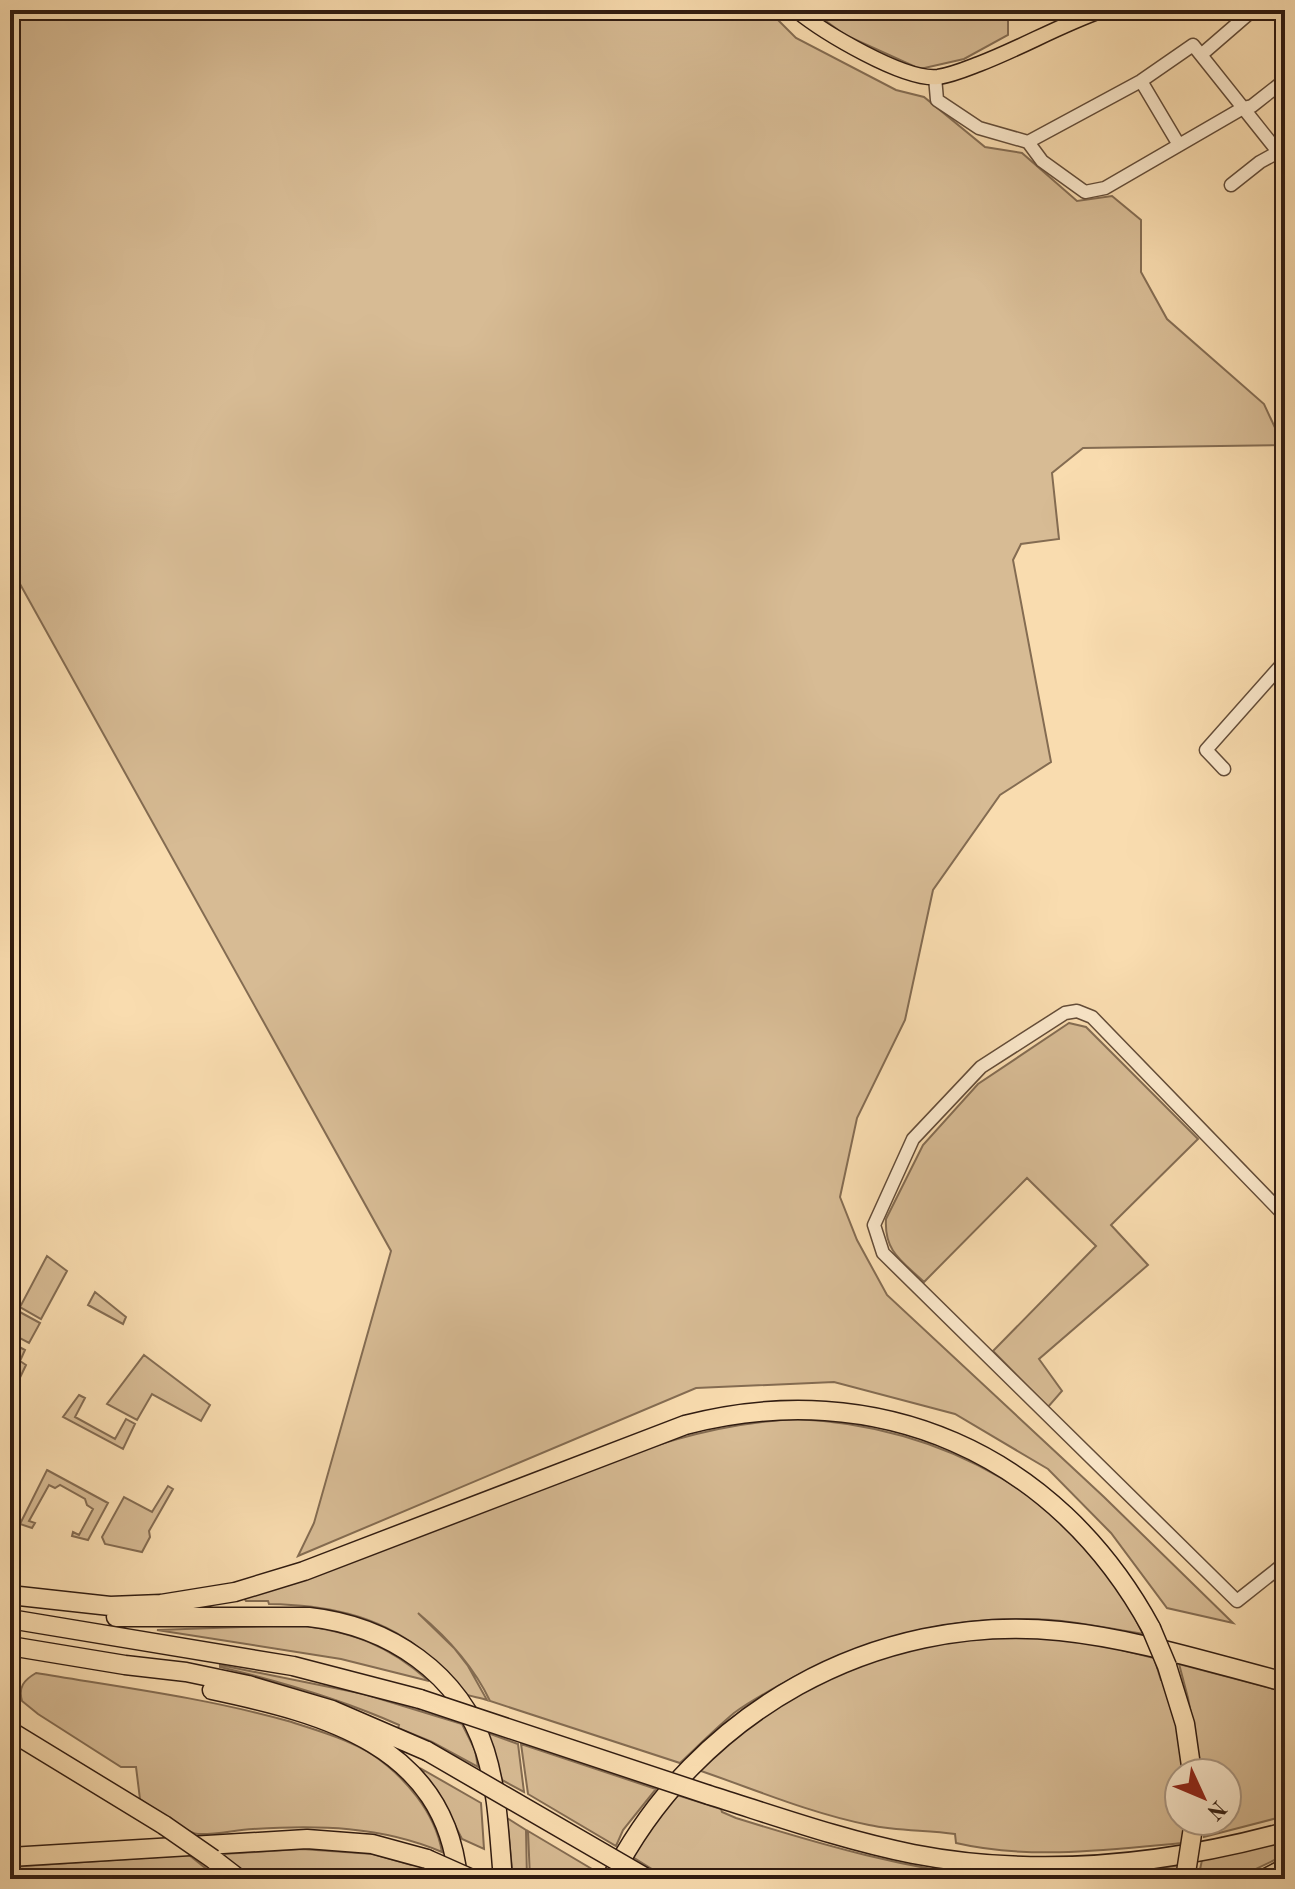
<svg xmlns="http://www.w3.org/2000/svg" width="1295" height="1889" viewBox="0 0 1295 1889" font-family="'Old Standard TT',serif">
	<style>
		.green { fill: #d7bb94; stroke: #846c52; stroke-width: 2 }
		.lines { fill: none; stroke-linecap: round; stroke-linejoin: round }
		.minor-casing { stroke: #634c38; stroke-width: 15 }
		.major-casing { stroke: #311c11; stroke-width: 17 }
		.highway-casing { stroke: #311c11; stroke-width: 21 }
		.minor { stroke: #fbe8cb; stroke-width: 12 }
		.major { stroke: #f9dcaf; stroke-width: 14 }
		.highway { stroke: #f9dcaf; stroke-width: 18 }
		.highway-bridge-casing { stroke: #311c11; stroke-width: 21; stroke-linecap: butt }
		.highway-bridge { stroke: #f9dcaf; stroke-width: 18 }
	</style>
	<rect width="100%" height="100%" fill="#f9dcaf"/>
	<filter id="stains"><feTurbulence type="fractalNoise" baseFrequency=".0025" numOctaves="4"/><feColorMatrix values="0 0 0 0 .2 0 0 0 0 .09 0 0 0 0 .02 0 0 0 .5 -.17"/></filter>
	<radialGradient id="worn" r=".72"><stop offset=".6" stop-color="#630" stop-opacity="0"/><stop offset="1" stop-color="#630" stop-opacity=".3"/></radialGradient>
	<path class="green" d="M10,10H768L796,38L896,90L924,97L985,147L1022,153L1077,201L1112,196L1141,220V272L1167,319L1264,404L1283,445L1083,448L1052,473L1059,539L1021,544L1013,560L1051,762L1000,795L933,890L905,1020L857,1118L840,1197L857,1240L887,1295L1104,1497L1233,1623L1167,1608L1111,1533L1048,1469L955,1414L834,1382L696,1388L298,1556L314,1523L391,1251L10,566Z
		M811,10H1008V35L964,59L920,69L845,35Z
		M1069,1023L1086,1027L1198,1139L1111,1225L1148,1265L1039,1359L1062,1391L1048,1407L993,1351L1096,1246L1027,1178L924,1282C902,1261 884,1252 886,1219L923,1145L978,1084Z
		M47,1256L67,1271L41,1319L20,1307Z
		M95,1292L126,1317L123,1324L88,1305Z
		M18,1311L40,1323L29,1343L10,1333V1325Z
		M10,1342L25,1350L20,1361L26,1365L15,1388L10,1385Z
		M144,1355L210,1405L201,1421L152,1394L137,1420L107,1404Z
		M79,1395L85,1398L75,1417L115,1439L126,1419L135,1424L123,1449L63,1417Z
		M796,1419C942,1425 1080,1498 1143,1634C1105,1628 1066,1619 1027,1619C942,1618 861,1640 787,1681C769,1691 750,1701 734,1713C715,1729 698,1746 680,1763L490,1701C473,1665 448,1638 418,1613L454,1648L468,1666L487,1700C479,1697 465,1696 458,1691C443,1681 434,1661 420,1649C376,1614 323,1605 269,1604L268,1601H246L244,1598C349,1567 449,1523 551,1484C637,1451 703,1424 796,1419Z
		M47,1470L108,1503L88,1540L72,1536L73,1532L79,1535L93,1509L87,1505L85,1499L60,1485L55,1488L49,1485L29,1521L35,1523L32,1528L20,1524Z
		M168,1486L173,1489L149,1531L150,1537L142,1552L105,1544L102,1537L124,1497L152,1512Z
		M299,1625C353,1632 388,1645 429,1681L341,1659L157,1630Z
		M1026,1636L1097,1644L1154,1658L1161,1680H1165L1175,1713L1185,1773H1179V1821H1184L1183,1843C1109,1850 1029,1860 956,1843L955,1834C926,1830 897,1831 869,1825C809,1813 754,1789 698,1770L713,1754L786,1699L854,1665L931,1643Z
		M1179,1664L1285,1692V1816L1204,1837L1205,1821H1227V1773H1202L1188,1698Z
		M220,1665L364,1694L462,1724L475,1750L478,1767L432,1742L398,1728L399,1725C341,1699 282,1682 220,1667Z
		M36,1673C120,1687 206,1698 288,1721C316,1730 348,1739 373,1755C405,1777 435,1812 442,1852C381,1826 318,1825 253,1829C235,1830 215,1835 198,1834C185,1833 152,1807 140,1799L136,1767H121L38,1714L22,1701C18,1687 24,1680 36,1673Z
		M488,1733L518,1744L524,1792L502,1780Z
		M521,1744L656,1789L623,1830L616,1846L528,1794Z
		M420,1768L481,1803L484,1849L462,1839L438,1792Z
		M674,1794L721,1809L722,1812L736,1818C826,1846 906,1869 1000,1879H668L631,1856Z
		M507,1818L526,1830L527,1879H513Z
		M528,1831L602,1875L599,1879H530Z
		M1285,1839V1855L1235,1879H1198L1202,1860Z
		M302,1849L373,1854L411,1865L413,1863L440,1874V1879H251L222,1854Z
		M189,1855L219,1879H10V1867Z
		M1181,1865L1178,1879H1010L1028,1877L1029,1874L1131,1872Z"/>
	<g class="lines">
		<defs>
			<path id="minor" d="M1201,55L1253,10
				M935,77L937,100L979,128L1028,142L1141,81L1193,45L1279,153
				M1141,81L1179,145
				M1028,142L1042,161L1085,192L1105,188L1243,108L1252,106L1285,80
				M1231,185L1260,162L1282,150
				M1224,769L1206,750L1285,661
				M1285,1216L1092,1017L1077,1011L1065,1013L981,1067L913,1139L874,1225L883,1253L1237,1601L1285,1563"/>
			<path id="major" d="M796,10C823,32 904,81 938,77C952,75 966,69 979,64C1021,48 1060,25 1103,10"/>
			<path id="highway" d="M10,1595L110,1606L161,1604L235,1592L304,1571L685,1425C877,1375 1056,1453 1151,1628
				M116,1617H309C389,1626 460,1673 485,1751C498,1792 499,1836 503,1879
				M10,1619L293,1666L420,1699
				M10,1646L125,1665L186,1672L248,1685L332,1710L427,1751
				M1167,1666L1185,1724L1192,1773
				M212,1690C325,1714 445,1745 458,1879
				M10,1731L164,1825
				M709,1795C776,1816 843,1840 913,1854C1037,1878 1164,1865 1285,1832
				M10,1857L307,1839L372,1844L427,1859
				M213,1859L239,1879
				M611,1879C695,1713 875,1612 1060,1631C1137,1639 1211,1663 1285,1682
				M1264,1879L1285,1868"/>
		</defs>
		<use href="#minor" class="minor-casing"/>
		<use href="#major" class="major-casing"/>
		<use href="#highway" class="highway-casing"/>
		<use href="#minor" class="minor"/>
		<use href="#major" class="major"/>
		<use href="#highway" class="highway"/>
		<defs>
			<path id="highway-bridge" d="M1151,1628L1167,1666
				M420,1699L709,1795
				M427,1751L648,1879
				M164,1825L213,1859
				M427,1859L472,1879
				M1185,1879L1194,1821"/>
		</defs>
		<use href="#highway-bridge" class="highway-bridge-casing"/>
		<use href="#highway-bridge" class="highway-bridge"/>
	</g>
	<rect width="1295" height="1889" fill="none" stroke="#f9dcaf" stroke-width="40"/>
	<rect x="12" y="12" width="1271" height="1865" fill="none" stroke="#311c11" stroke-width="4"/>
	<rect x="20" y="20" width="1255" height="1849" fill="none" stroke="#311c11" stroke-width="2"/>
	<g transform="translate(1203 1797) rotate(134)"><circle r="38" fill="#fbe8cb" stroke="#aa9681" stroke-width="2"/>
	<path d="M0-6L14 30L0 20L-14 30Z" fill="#8f2418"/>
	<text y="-12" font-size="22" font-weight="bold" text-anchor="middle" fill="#311c11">N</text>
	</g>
	<rect width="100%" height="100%" filter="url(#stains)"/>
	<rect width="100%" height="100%" fill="url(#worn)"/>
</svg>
